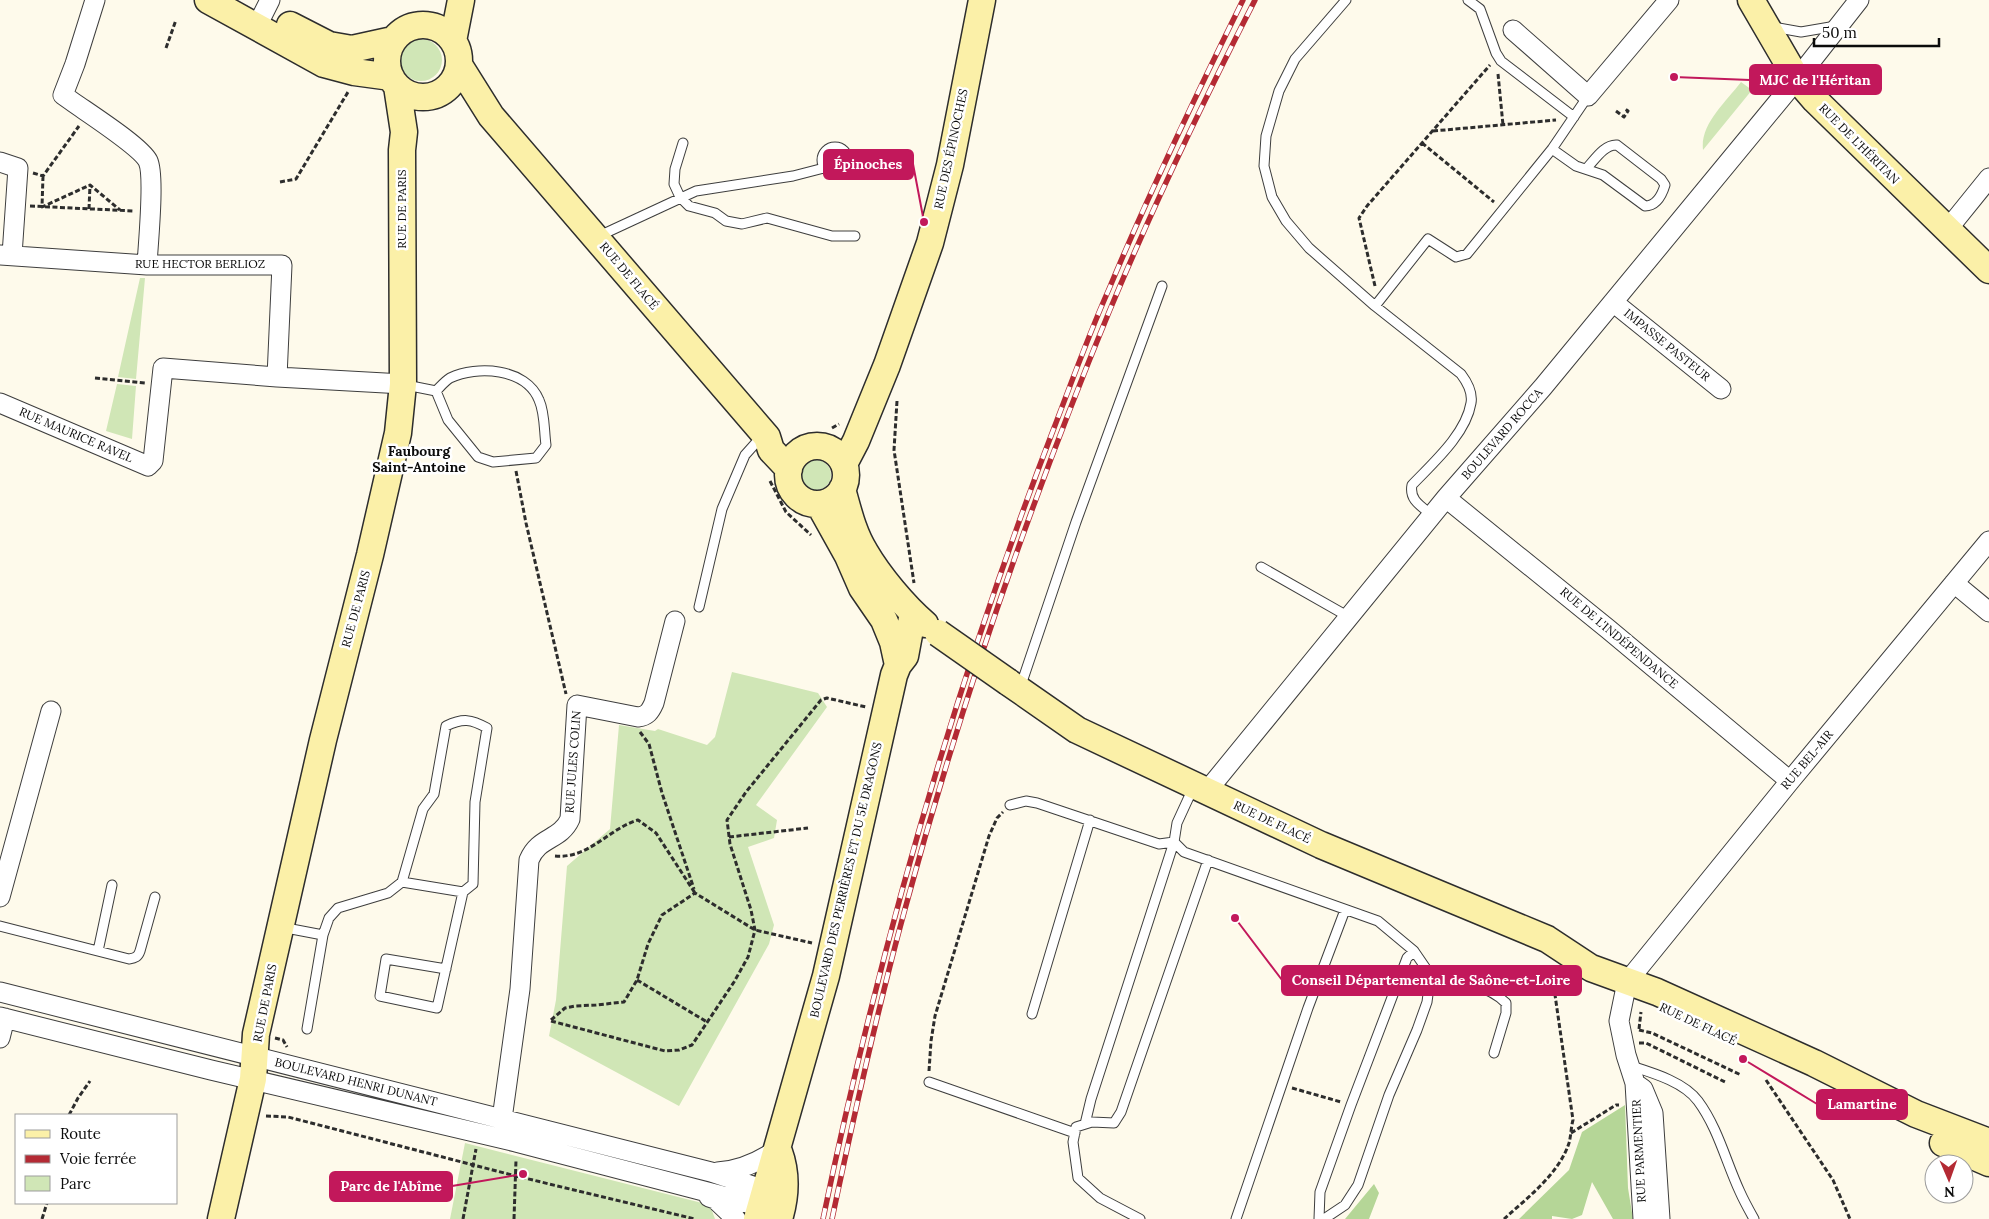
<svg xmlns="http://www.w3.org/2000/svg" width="1989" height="1219" viewBox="0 0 1989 1219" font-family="Lora,serif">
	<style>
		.green { fill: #d0e6b6 }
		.forest { fill: #b5d697 }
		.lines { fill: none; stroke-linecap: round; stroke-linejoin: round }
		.lane-casing { stroke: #3e3e3e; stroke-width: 11 }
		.street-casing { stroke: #3e3e3e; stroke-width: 21 }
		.secondary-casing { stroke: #2d2d2d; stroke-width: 29 }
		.path { stroke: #2d2d2d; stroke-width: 3; stroke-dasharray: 5 2.5; stroke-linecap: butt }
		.lane { stroke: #fff; stroke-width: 9 }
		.street { stroke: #fff; stroke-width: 19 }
		.secondary { stroke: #fbf0a8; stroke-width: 26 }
		.rail-casing { stroke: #b42a34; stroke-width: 5.5 }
		.rail { stroke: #fff; stroke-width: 4; stroke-dasharray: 11; stroke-linecap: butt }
		.secondary-bridge-casing { stroke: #2d2d2d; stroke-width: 29; stroke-linecap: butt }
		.secondary-bridge { stroke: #fbf0a8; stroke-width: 26 }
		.labels { text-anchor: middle; stroke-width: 5; stroke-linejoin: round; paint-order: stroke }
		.street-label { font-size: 12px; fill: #0b0b0b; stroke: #fff }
		.neighbourhood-label { font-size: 14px; font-weight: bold; fill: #0b0b0b; stroke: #fff }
		.leader { fill: none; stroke: #c2185b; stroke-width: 2 }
		.callout-dot { fill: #c2185b; stroke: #fff; stroke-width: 2 }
		.callout { fill: #c2185b; stroke: #c2185b; stroke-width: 2 }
		.callout-label { font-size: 14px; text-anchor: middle; font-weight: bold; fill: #fff }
	</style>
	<rect width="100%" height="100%" fill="#fefaeb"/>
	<path class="green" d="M400 60a21 21 0 1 1 42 0a21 21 0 1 1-42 0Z
		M1741,82L1752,90L1703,150C1700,124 1726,102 1741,82Z
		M140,278H145L136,379L118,377Z
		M117,384L136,386L132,439L106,431Z
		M801 475a15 15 0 1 1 30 0a15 15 0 1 1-30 0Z
		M732,672L818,693L827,707L756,805L777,820L774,838L748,847L774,925L769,944L679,1106L549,1036L556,1000L567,866L610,829L619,725L655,731L658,729L707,745L715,737Z
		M465,1143L710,1205L715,1219H450Z"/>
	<path class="forest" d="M1625,1105L1628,1188L1633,1219H1613L1592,1182L1582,1215L1572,1219L1552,1216V1219H1519L1569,1170L1582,1132Z
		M1374,1184L1379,1193L1369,1219H1345Z"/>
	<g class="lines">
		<defs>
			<path id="lane" d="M1346,0L1295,59L1279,91L1266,136L1264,166L1272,197L1286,221L1309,248L1375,306L1461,374C1467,382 1473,392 1471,403C1466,434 1433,463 1412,485C1409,500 1421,506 1432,515
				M1468,0L1480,9L1496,53L1501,61L1574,117
				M1773,27L1801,32L1836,26
				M683,143L675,169L674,184L680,197L689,206L715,213L726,221L742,224L767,218L832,236H855
				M822 160a13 13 0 1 1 26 0a13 13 0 1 1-26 0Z
				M1552,149L1576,166L1603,175L1645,206C1656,206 1662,195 1665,185L1661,179L1617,145C1604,144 1594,161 1586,169
				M599,236L696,191L793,176L824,168
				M1375,306L1428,239L1456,257L1467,254L1552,149L1588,96
				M406,385L436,391C440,387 445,381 450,378C477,365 526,368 539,400C545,413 544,431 546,445L536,458L493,462L478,457L448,420L436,391
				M1261,567L1349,617
				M699,607L722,509L745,455L762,436
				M1020,688L1076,522L1162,286
				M1194,786L1177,823L1174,842L1184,852L1378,921L1414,951L1427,970L1430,979L1427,1002L1417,1030L1389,1095L1358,1185L1345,1205L1324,1219
				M1010,805L1026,801L1037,803L1159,844L1174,842L1091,1099L1085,1124
				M402,882L423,809L434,794L446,726C463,718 471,719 487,728L475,802L473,884L463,892
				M0,926L129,959C135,958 138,957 140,951L155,897
				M281,927L323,935
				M98,951L112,885
				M1430,979C1456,982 1486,983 1506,1003V1013L1494,1053
				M1032,1014L1090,820
				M307,1029L323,935L329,918L338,908L388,893L402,882L463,892L437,1008L380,996L386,959L446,969
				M1631,1066C1653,1073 1684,1082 1698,1101C1718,1128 1726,1162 1740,1192C1744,1201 1749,1210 1754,1219
				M929,1082L1075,1133
				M1140,1219L1100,1198L1078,1178L1073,1142L1076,1127L1092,1122L1114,1123L1121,1112L1208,860
				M1236,1219L1308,1008L1345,910
				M1319,1219L1320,1192L1351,1105L1407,958L1414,951"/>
			<path id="street" d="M95,0L75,64L63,95C80,108 140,145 148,161C155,176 148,245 147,265
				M257,26L270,0
				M1513,30L1588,96L1669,0
				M0,162L18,168L12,255
				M1947,230L1989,178
				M0,255L147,265H282L277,377
				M1613,302L1721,389
				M0,403L148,466L153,461L163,368L277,377L403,384
				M1446,498L1608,629L1790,781
				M1954,583L1989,612
				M1207,791L1446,498L1543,387L1797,79L1859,0
				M0,897L51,711
				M0,992L711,1172L765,1190
				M0,1017L211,1070L516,1142L738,1200L772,1211
				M0,1038L5,1018
				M1636,1084L1643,1089L1653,1113L1660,1219
				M502,1119L520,989L529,860C539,836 560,841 570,819L577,705L638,717C647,716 650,712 654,703L675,621
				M717,1172C740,1171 759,1162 778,1149
				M709,1197L715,1199L736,1219
				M1643,1219L1635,1083L1626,1055L1619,1021L1627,982L1790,781L1989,541"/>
			<path id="secondary" d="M208,0L324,64L354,72L391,77
				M1751,0L1797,79L1815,100L1989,270
				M290,25L329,45L352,49L393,40
				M387 61a36 36 0 1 1 72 0a36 36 0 1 1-72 0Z
				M453,41L461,0
				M459,65L491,116L767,437L771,450L789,469
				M788 475a29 29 0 1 1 58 0a29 29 0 1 1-58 0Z
				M844,464L856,441L887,365L930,243L950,165L982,0
				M842,489C848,510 853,533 865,552C879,576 904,606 925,624
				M819,504L848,556L856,566
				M848,556L862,588L884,620L893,642L898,665
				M1008,682L1077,730L1321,845L1547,939L1591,968L1657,992L1814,1063L1916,1114L1989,1142
				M1943,1143L1989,1163
				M779,1152C787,1174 786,1196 779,1219
				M221,1219L253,1079L256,1034L323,740L370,555L398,433L403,384L402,150L404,132L397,86
				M757,1219L826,976L894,675L898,665L905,656L913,613"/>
		</defs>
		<use href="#lane" class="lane-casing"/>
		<use href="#street" class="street-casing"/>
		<use href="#secondary" class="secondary-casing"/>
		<path class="path" d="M166,48L176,20
			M1498,74L1503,125
			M1616,111L1624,117L1628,111L1624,108
			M1433,131L1556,120
			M1422,143L1494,202
			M33,173L43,176L79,126
			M43,176L42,207L90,185L120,210
			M280,182L296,179L348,92
			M30,206L134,211
			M89,209L90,185
			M1375,286L1359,218L1367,206L1490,65
			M95,378L145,383
			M897,401L894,450L914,583
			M832,428L839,424
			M516,471L526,523L566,694
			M770,481L786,512L811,535
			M640,732L649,744L662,793L694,889
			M729,837L808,828
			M555,856C589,859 608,829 638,820L656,833L695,893
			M1553,975L1557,981L1569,979
			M637,980L707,1022
			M551,1020L565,1008L575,1006L596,1005L624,1002L637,980L648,944L662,915L695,893L755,930L812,943
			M551,1021L665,1051L679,1050L692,1045L734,982L748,957L755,930L751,910L730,844L727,820L746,792L821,700L827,698L866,707
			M1639,1029L1641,1012
			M1639,1030L1652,1033L1741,1075
			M275,1038L283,1040L287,1047
			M1639,1043H1646L1725,1082
			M929,1071L931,1041L935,1016L989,836L997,818L1003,812
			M1766,1080L1833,1180L1850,1219
			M1292,1088L1341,1102
			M69,1115L78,1098L90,1081
			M266,1116L288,1117L516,1176L695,1219
			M1571,1133L1616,1105H1619
			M42,1219L47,1203
			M463,1219L476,1149
			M514,1219L516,1160
			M1504,1219C1527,1198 1559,1174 1569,1143C1571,1136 1571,1127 1573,1120L1551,967"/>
		<use href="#lane" class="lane"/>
		<use href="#street" class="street"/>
		<use href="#secondary" class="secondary"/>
		<defs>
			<path id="rail" d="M823,1219C879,949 955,685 1054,428C1072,381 1089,334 1109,289C1150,191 1196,95 1243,0
				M832,1219C854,1115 877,1011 905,909C960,706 1029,506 1109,312C1153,206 1203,102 1255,0"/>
		</defs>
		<use href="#rail" class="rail-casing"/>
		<use href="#rail" class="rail"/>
		<defs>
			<path id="secondary-bridge" d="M938,633L1008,682"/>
		</defs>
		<use href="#secondary-bridge" class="secondary-bridge-casing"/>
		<use href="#secondary-bridge" class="secondary-bridge"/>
	</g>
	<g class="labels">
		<g class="street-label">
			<text transform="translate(1859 144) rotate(45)" y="4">RUE DE L'HÉRITAN</text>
			<text transform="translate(951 149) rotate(-78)" y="4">RUE DES ÉPINOCHES</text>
			<text transform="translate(402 209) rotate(-90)" y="4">RUE DE PARIS</text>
			<text x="200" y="268">RUE HECTOR BERLIOZ</text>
			<text transform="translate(629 276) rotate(50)" y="4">RUE DE FLACÉ</text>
			<text transform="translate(1667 345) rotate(39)" y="4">IMPASSE PASTEUR</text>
			<text transform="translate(1502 434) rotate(-49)" y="4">BOULEVARD ROCCA</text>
			<text transform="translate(76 435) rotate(23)" y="4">RUE MAURICE RAVEL</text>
			<text transform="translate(356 609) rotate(-75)" y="4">RUE DE PARIS</text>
			<text transform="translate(1619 638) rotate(40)" y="4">RUE DE L'INDÉPENDANCE</text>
			<text transform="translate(1807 760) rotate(-50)" y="4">RUE BEL-AIR</text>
			<text transform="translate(573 762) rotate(-86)" y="4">RUE JULES COLIN</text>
			<text transform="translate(1272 822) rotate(25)" y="4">RUE DE FLACÉ</text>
			<text transform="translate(846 880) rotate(-77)" y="4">BOULEVARD DES PERRIÈRES ET DU 5E DRAGONS</text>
			<text transform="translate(265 1003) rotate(-79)" y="4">RUE DE PARIS</text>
			<text transform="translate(1698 1024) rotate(25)" y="4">RUE DE FLACÉ</text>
			<text transform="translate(356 1082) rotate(14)" y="4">BOULEVARD HENRI DUNANT</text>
			<text transform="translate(1639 1151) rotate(-93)" y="4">RUE PARMENTIER</text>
		</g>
		<g class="neighbourhood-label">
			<text x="419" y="456">Faubourg<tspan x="419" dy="16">Saint-Antoine</tspan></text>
		</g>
	</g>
	<path class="leader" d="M1674 77L1750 80M924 222L913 164M1235 918L1282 980M1743 1059L1817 1104M523 1174L452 1186"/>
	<g class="callout-dot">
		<circle cx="1674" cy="77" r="5"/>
		<circle cx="924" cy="222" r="5"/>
		<circle cx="1235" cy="918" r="5"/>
		<circle cx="1743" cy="1059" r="5"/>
		<circle cx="523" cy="1174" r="5"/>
	</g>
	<g class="callout">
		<rect x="1750" y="65" width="131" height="29" rx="5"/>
		<rect x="824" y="150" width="89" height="29" rx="5"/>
		<rect x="1282" y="966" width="299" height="29" rx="5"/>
		<rect x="1817" y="1090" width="90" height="29" rx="5"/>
		<rect x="330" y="1172" width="122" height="29" rx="5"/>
	</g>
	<g class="callout-label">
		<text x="1815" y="85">MJC de l'Héritan</text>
		<text x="868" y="169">Épinoches</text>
		<text x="1431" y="985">Conseil Départemental de Saône-et-Loire</text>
		<text x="1862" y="1109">Lamartine</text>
		<text x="391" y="1191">Parc de l'Abîme</text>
	</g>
	<rect x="15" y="1114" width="162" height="90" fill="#ffffff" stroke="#9d9d9d"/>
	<rect x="25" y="1130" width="25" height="8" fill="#fbf0a8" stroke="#9d9d9d"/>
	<text x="60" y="1139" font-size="15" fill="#0b0b0b">Route</text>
	<rect x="25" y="1155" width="25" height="8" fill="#b42a34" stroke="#9d9d9d"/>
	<text x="60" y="1164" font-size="15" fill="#0b0b0b">Voie ferrée</text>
	<rect x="25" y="1176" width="25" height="15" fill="#d0e6b6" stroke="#9d9d9d"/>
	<text x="60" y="1189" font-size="15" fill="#0b0b0b">Parc</text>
	<g transform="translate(1949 1179) rotate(178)"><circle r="24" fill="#ffffff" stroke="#9d9d9d"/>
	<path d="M0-4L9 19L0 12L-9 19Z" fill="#b42a34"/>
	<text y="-8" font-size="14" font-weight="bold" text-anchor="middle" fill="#0b0b0b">N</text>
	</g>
	<path d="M1814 38v8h125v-8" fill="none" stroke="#0b0b0b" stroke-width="2.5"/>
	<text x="1822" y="38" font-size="15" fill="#0b0b0b" stroke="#ffffff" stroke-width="4" paint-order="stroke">50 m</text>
</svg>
